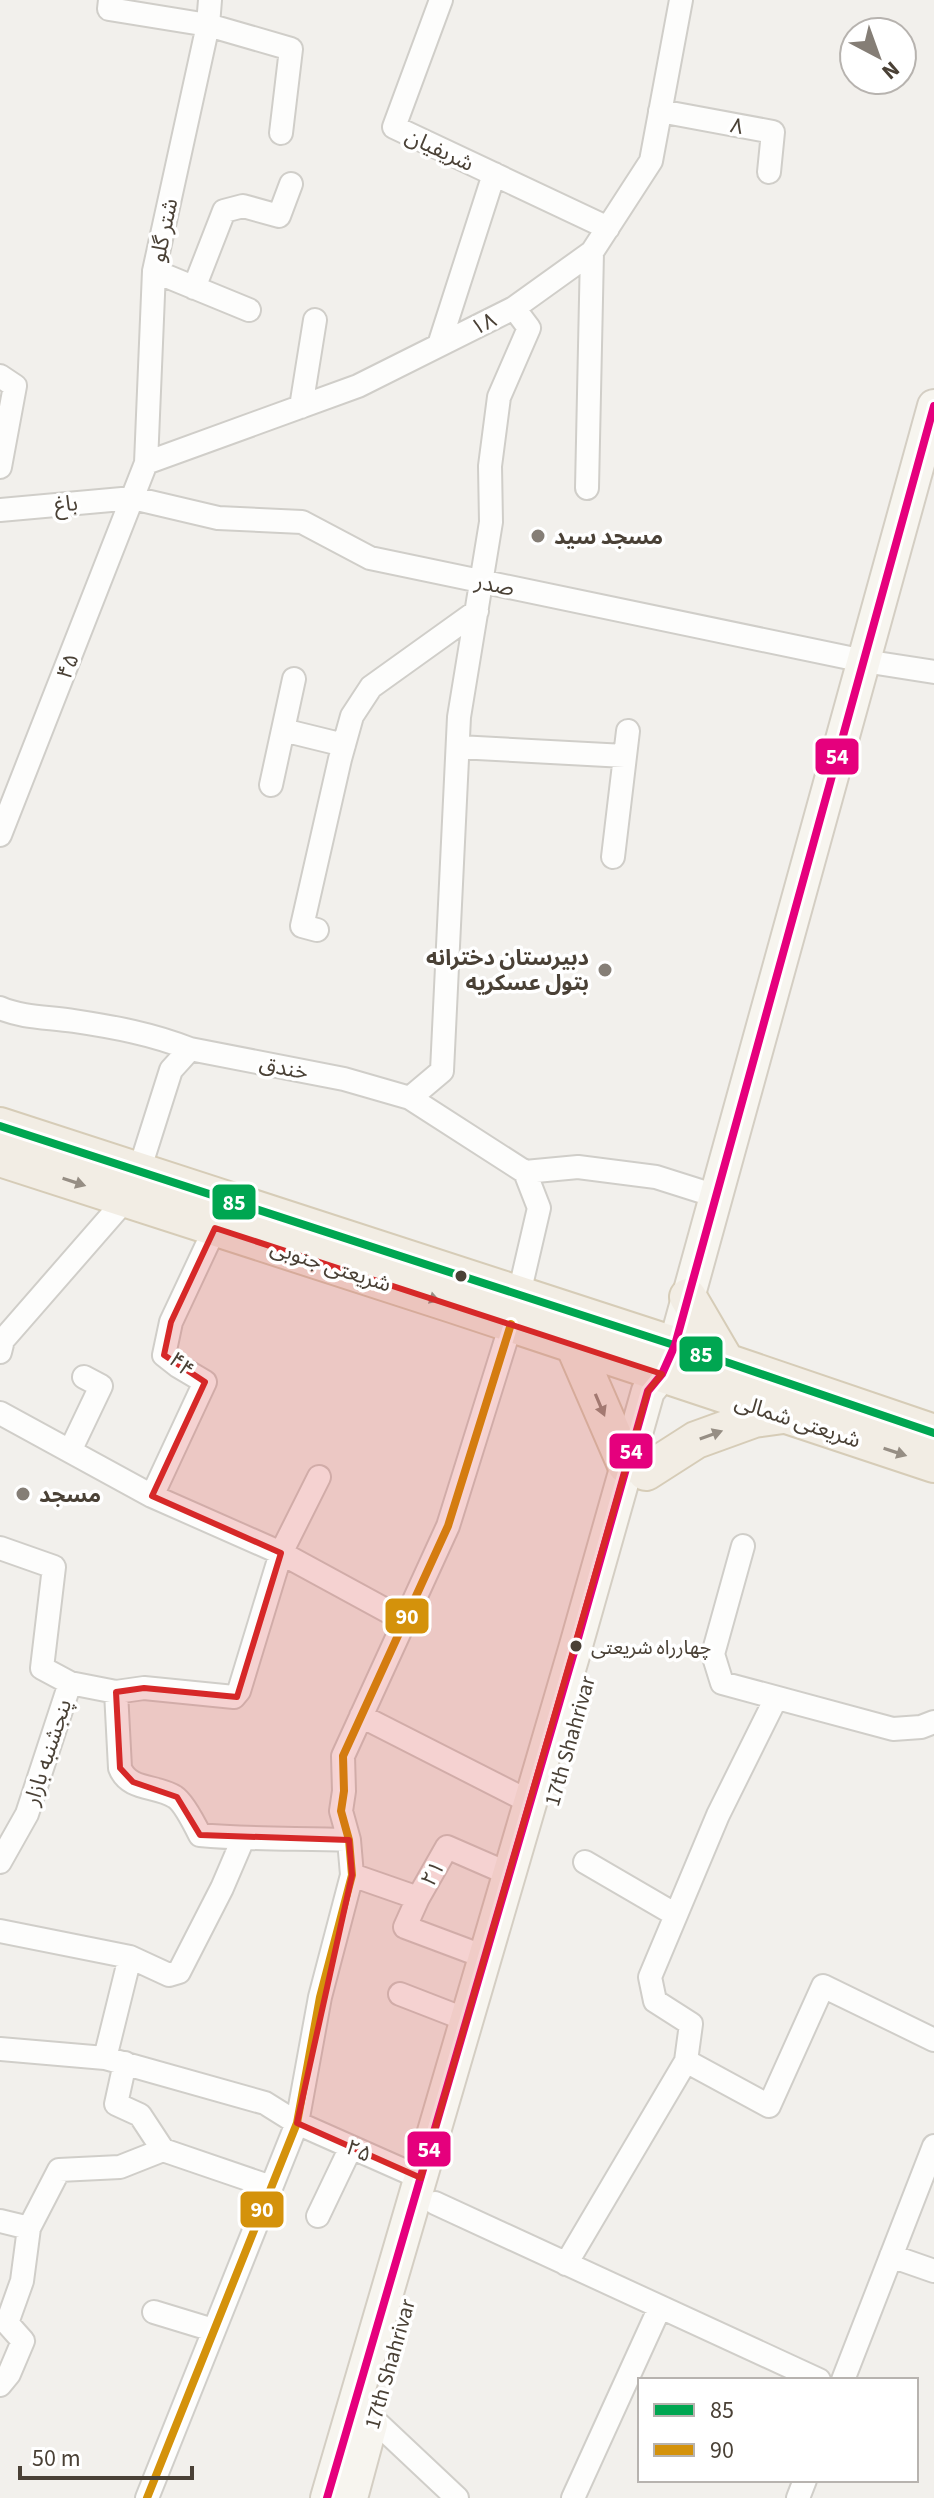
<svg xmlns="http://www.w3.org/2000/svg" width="934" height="2498" viewBox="0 0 934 2498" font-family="'Source Sans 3','Noto Sans Arabic',sans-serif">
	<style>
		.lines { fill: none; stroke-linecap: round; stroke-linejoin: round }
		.minor-casing { stroke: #d0cec9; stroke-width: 26 }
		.secondary-casing { stroke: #d4cec3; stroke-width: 36 }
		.primary-casing { stroke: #d6ccb7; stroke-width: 40 }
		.minor { stroke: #fdfdfc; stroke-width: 22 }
		.secondary { stroke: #f7f5ef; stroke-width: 32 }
		.primary { stroke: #f2ede4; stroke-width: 36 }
		.bus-1-casing { stroke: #fff; stroke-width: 14 }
		.bus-2-casing { stroke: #fff; stroke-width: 14 }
		.bus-3-casing { stroke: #fff; stroke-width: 14 }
		.bus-1 { stroke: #00a651; stroke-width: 8 }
		.bus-2 { stroke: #d4920b; stroke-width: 8 }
		.bus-3 { stroke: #e5007d; stroke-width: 8 }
		.oneway { fill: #968e84 }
		.marked { fill: #d62828; fill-opacity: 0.2; stroke: #d62828; stroke-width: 6; stroke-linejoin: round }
		.poi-dot { fill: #857e76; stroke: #fff; stroke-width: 3 }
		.bus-dot { fill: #4a4136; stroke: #fff; stroke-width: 3 }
		.labels { text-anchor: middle; stroke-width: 7; stroke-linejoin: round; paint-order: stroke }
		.bus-label { font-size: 20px; fill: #4a4136; stroke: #fff; text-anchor: start }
		.street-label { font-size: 22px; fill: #4a4136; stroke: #fff }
		.poi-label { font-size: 22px; font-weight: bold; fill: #4a4136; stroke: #fff; text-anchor: start }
		.line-badge { stroke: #fff; stroke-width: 3 }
		.badge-label { font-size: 22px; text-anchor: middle; font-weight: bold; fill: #fff }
	</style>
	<rect width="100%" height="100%" fill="#f2f0ec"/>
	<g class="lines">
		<defs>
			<path id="minor" d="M110,0L109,9L208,25L291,49L281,133
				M441,0L394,127L608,228
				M660,111L773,132L769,172
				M154,271L249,310
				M194,288L224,211L243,206L279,216L291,184
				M439,345L494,174
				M0,376L15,386L0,467
				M301,407L315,320
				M146,463L154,271L208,25L210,0
				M587,488L592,252
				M0,510L133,498L218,518L302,522L370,558L864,661L934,672
				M283,730L344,745
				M458,747L625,756
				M271,785L294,679
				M0,835L146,463L358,386L514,308L592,252L651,161L681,0
				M613,857L628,731
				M317,930L302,926L340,759L352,716L371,687L477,611
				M0,1008C23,1018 49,1017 74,1021C114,1027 152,1034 190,1049
				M410,1098L525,1172L539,1208L519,1294
				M139,1171L171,1070L190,1049L344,1079L410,1098L442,1071L459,717L491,522L490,466L499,397L529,328L514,308
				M525,1172L578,1167L656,1177L716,1196
				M0,1352L3,1340L126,1199
				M0,1413L152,1496L281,1553L404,1620
				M70,1451L101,1386L84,1377
				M152,1496L205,1382L178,1366L164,1355L171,1322L215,1228
				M743,1546L713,1654L722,1683L893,1729L921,1727L934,1722
				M0,1548L54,1567L42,1668L70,1683L27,1814L0,1862
				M70,1683L116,1692L144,1688L234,1697L239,1691L281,1553L319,1477
				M116,1692L120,1768C129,1791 157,1785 175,1797C183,1802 195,1825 200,1835C250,1840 300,1838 349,1840
				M361,1716L530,1802
				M585,1862L676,1915
				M352,1875L418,1898L447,1847L509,1874
				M418,1898L405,1927L485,1957
				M0,1931L130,1957L169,1975L179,1972L222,1888L243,1839
				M400,1994L467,2020
				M0,2049L105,2058L265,2103L297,2123L421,2178
				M105,2058L130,1957
				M686,2061L769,2106L823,1986L934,2040
				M125,2063L116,2104L140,2115L163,2150
				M435,2203L819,2380
				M318,2216L351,2147
				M0,2221L29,2228
				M891,2256L934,2271
				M566,2264L686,2061L691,2024L655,2001L650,1977L718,1815L776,1698
				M154,2312L213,2330
				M843,2380L934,2146
				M0,2385L9,2374L23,2341L7,2323L22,2281L29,2228L59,2170L120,2167L163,2150L271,2187
				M373,2419L457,2498
				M147,2498L297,2123L320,1997L352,1875L349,1840L341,1811L344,1791L343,1756L448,1526L511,1324
				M573,2498L660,2307
				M798,2498L805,2480"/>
			<path id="secondary" d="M675,1345L934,406
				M327,2498L575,1649L648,1391L662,1374
				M351,2498L371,2424"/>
			<path id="primary" d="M0,1126L726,1362L934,1433
				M0,1158L452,1304L934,1464
				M688,1297L726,1362
				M574,1345L626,1465
				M646,1472L696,1440L754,1419L783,1415"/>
		</defs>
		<use href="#minor" class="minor-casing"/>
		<use href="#secondary" class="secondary-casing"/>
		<use href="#primary" class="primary-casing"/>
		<use href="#minor" class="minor"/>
		<use href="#secondary" class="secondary"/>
		<use href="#primary" class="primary"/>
		<defs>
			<path id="bus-1" d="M0,1126L726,1362L934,1433"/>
			<path id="bus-2" d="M147,2498L297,2123L320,1997L352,1875L349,1840L341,1811L344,1791L343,1756L448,1526L511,1324"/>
			<path id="bus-3" d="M327,2498L575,1649L648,1391L662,1374L675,1345L934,406"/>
		</defs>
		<use href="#bus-1" class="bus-1-casing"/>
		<use href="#bus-2" class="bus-2-casing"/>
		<use href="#bus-3" class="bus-3-casing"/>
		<use href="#bus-1" class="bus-1"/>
		<use href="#bus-2" class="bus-2"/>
		<use href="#bus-3" class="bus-3"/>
	</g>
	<defs><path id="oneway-solid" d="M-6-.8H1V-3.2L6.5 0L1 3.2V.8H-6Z" transform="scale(2)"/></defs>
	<g class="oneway">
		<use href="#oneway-solid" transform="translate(74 1182) rotate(18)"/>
		<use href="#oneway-solid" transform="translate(428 1297) rotate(18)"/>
		<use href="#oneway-solid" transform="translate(600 1405) rotate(67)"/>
		<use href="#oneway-solid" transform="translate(711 1435) rotate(-20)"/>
		<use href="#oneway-solid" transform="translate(895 1452) rotate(18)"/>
	</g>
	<path class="marked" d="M215,1228L662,1374L648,1391L421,2178L297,2123L352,1875L349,1840L200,1835L177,1797L133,1782L120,1768L116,1692L144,1688L237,1697L281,1553L152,1496L205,1382L164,1355L171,1322Z"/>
	<g class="poi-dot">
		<circle cx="538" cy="536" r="8"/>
		<circle cx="605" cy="970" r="8"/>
		<circle cx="23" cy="1494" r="8"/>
	</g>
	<g class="bus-dot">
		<circle cx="461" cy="1276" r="7"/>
		<circle cx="576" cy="1646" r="7"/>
	</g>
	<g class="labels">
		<g class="bus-label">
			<text x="591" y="1654">چهارراه شریعتی</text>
		</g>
		<g class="street-label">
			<text transform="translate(737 125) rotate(11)" y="8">۸</text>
			<text transform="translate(440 149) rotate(25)" y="8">شریفیان</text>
			<text transform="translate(163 230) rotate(-78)" y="8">شتر گلو</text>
			<text transform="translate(483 323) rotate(-27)" y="8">۱۸</text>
			<text transform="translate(66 503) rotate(-5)" y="8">باغ</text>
			<text transform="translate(495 584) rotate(12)" y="8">صدر</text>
			<text transform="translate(67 666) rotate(-68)" y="8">۴۵</text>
			<text transform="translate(284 1067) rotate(11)" y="8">خندق</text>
			<text transform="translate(331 1265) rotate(18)" y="8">شریعتی جنوبی</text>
			<text transform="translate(182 1364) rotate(41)" y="8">۴۴</text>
			<text transform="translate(798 1420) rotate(18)" y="8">شریعتی شمالی</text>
			<text transform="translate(569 1741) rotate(-74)" y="8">17th Shahrivar</text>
			<text transform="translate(47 1752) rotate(-72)" y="8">پنجشنبه بازار</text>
			<text transform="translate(432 1873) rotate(-60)" y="8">۲۱</text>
			<text transform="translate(359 2150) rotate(24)" y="8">۲۵</text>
			<text transform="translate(389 2364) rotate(-74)" y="8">17th Shahrivar</text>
		</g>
		<g class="poi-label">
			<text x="554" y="544">مسجد سید</text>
			<text x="589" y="965" text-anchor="end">دبیرستان دخترانه<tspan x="589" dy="25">بتول عسکریه</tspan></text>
			<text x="39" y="1502">مسجد</text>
		</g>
	</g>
	<g class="line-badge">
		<rect x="814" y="737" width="46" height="39" rx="8" fill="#e5007d"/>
		<rect x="211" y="1183" width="46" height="38" rx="8" fill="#00a651"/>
		<rect x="678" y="1335" width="46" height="38" rx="8" fill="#00a651"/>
		<rect x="608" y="1432" width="46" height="38" rx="8" fill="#e5007d"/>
		<rect x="384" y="1597" width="46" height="38" rx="8" fill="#d4920b"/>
		<rect x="406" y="2130" width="46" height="38" rx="8" fill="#e5007d"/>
		<rect x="239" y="2190" width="46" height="39" rx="8" fill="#d4920b"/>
	</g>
	<g class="badge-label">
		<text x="837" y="764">54</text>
		<text x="234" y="1210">85</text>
		<text x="701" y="1362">85</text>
		<text x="631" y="1459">54</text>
		<text x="407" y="1624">90</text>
		<text x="429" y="2157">54</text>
		<text x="262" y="2217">90</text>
	</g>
	<rect x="638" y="2378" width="280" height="104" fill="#ffffff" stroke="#b7b3af" stroke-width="2"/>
	<rect x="654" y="2404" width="40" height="12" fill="#00a651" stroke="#b7b3af" stroke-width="2"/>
	<text x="710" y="2418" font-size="24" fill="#4a4136">85</text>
	<rect x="654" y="2444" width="40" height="12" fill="#d4920b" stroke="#b7b3af" stroke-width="2"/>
	<text x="710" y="2458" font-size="24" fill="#4a4136">90</text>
	<g transform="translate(878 56) rotate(139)"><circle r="38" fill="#ffffff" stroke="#b7b3af" stroke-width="2"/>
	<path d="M0-6L14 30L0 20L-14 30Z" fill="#857e76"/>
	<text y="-12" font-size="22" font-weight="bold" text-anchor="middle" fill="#4a4136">N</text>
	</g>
	<path d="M20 2466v12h172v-12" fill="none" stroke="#4a4136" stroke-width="4"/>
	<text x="32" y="2466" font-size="24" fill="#4a4136" stroke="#ffffff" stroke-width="6" paint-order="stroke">50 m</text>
</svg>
